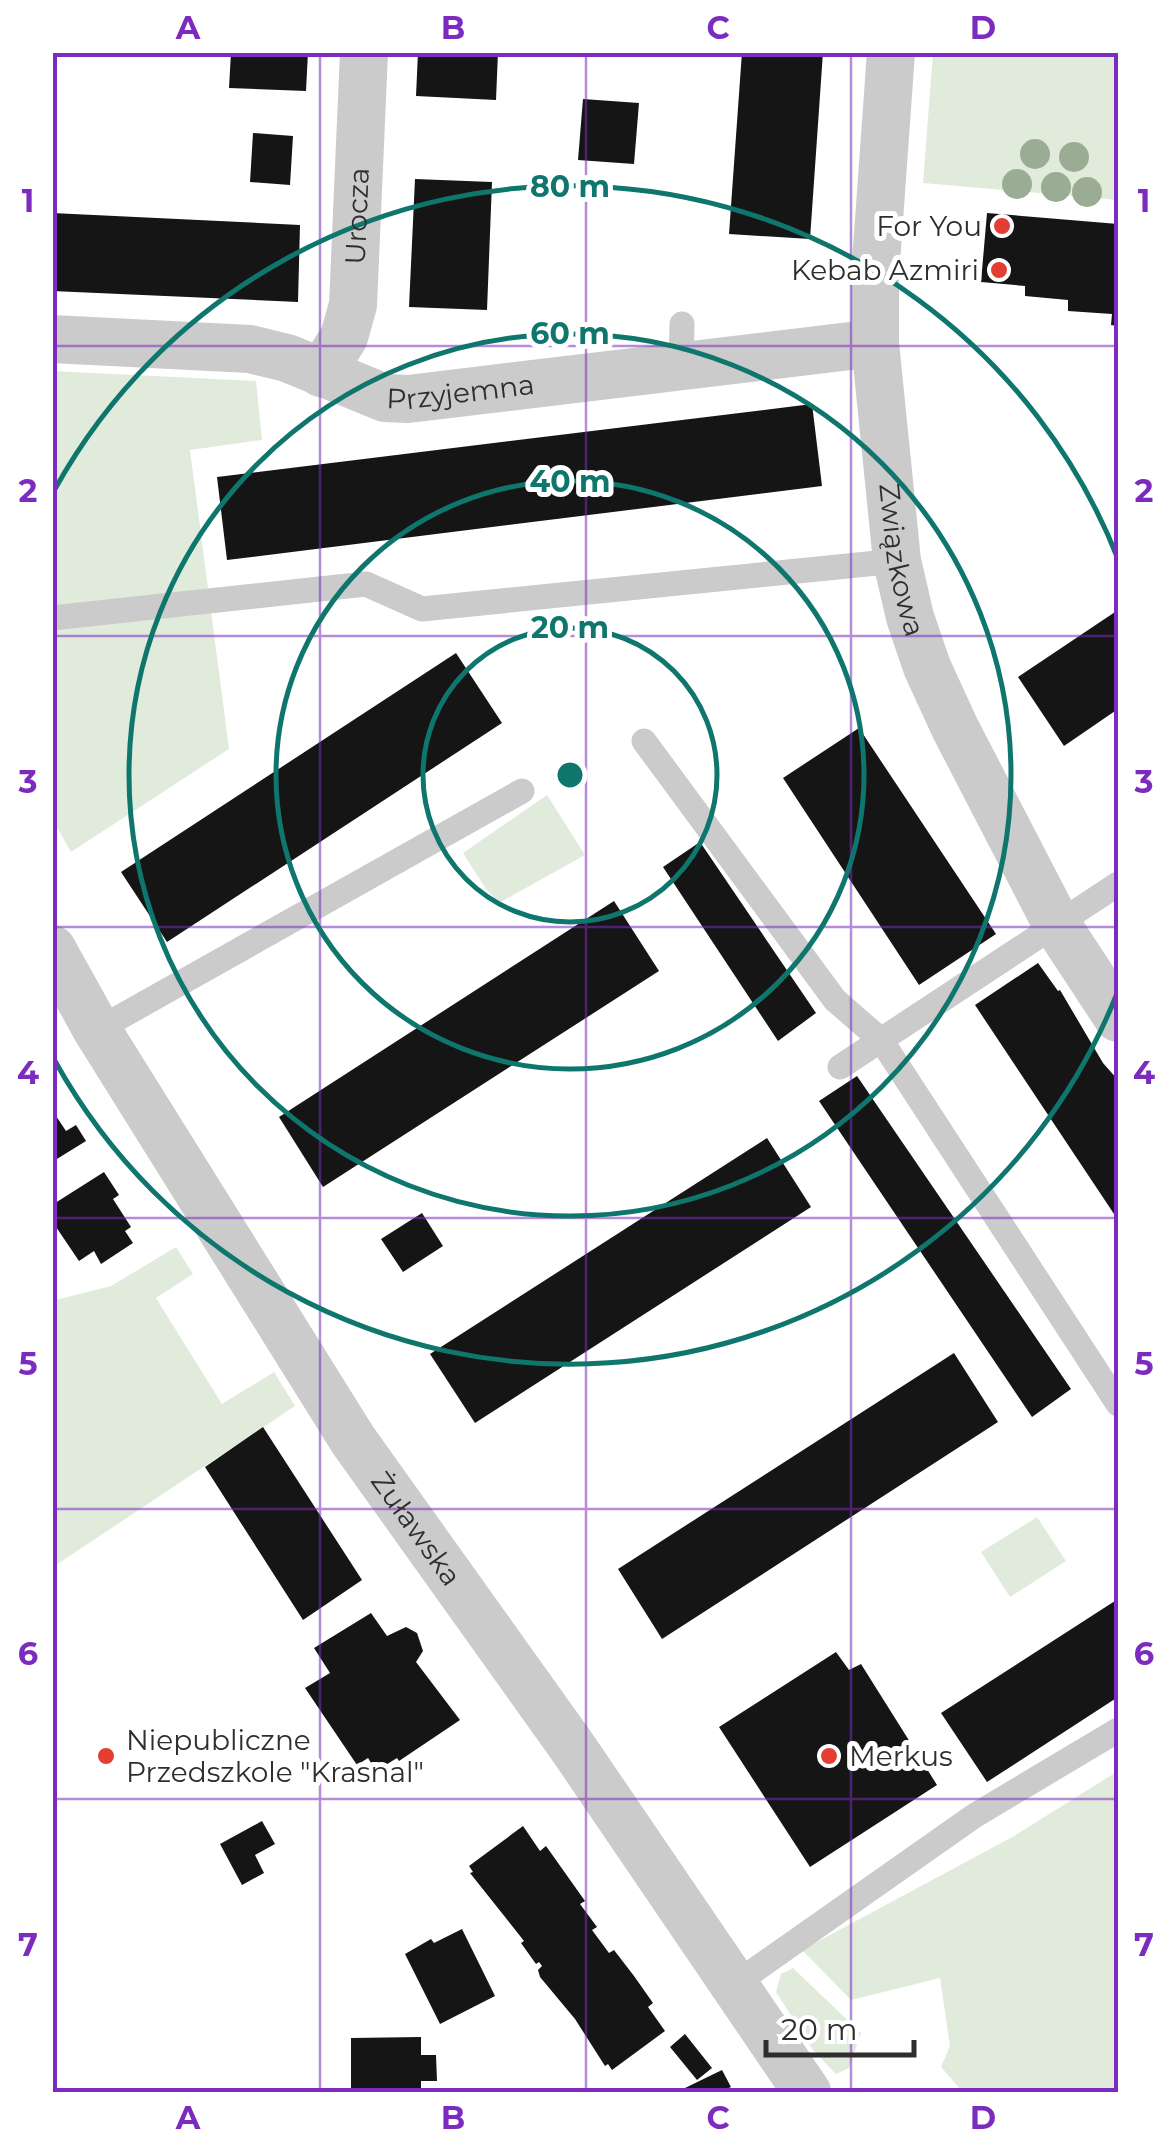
<svg xmlns="http://www.w3.org/2000/svg" width="1171" height="2145" viewBox="0 0 1171 2145" font-family="Montserrat,sans-serif">
	<style>
		.green { fill: #e1ebdb }
		.building { fill: #151515 }
		.lines { fill: none; stroke-linecap: round; stroke-linejoin: round }
		.lane { stroke: #cbcbcb; stroke-width: 25 }
		.street { stroke: #cbcbcb; stroke-width: 48 }
		.tree { fill: #9bac94 }
		.grid { fill: none; stroke: #7b2cbf; stroke-width: 2.5; stroke-opacity: 0.55 }
		.ring { fill: none; stroke: #0f766e; stroke-width: 5 }
		.poi-dot { fill: #e33e31; stroke: #fff; stroke-width: 4 }
		.labels { text-anchor: middle; stroke-width: 10; stroke-linejoin: round; paint-order: stroke }
		.street-label { font-size: 28px; fill: #2e2e2e; stroke: #fff }
		.poi-label { font-size: 28px; fill: #2e2e2e; stroke: #fff; text-anchor: end }
		.centre { fill: #0f766e; stroke: #fff; stroke-width: 5 }
		.ring-label { font-size: 30px; text-anchor: middle; font-weight: bold; fill: #0f766e; stroke: #fff; stroke-width: 10; stroke-linejoin: round; paint-order: stroke }
		.neatline { fill: none; stroke: #7b2cbf; stroke-width: 4 }
		.grid-label { font-size: 32px; text-anchor: middle; font-weight: bold; fill: #7b2cbf }
	</style>
	<rect width="100%" height="100%" fill="#fff"/>
	<path class="green" d="M933,53H1118V200L923,183Z
		M52,371L256,381L262,440L190,450L229,749L71,852L52,819Z
		M547,795L585,855L499,903L486,889L463,853Z
		M176,1247L193,1274L156,1298L222,1404L274,1372L295,1406L53,1567L52,1301L111,1286Z
		M1037,1517L1066,1561L1010,1597L981,1552Z
		M1118,1771V2092H991L960,2089L941,2067L950,2046L940,1978L851,2000L802,1950L1014,1836Z
		M793,1968L861,2033L849,2068L836,2074L813,2050L776,1992L781,1974Z"/>
	<path class="building" d="M231,52H308L306,91L229,88Z
		M418,52H498L496,100L416,96Z
		M742,52H823L810,239L729,234Z
		M583,99L639,103L634,164L578,160Z
		M253,133L293,136L290,185L250,182Z
		M415,179L492,182L487,310L409,307Z
		M52,213L300,225L298,302L52,291Z
		M987,213L1118,224V326L1111,325L1112,314L1068,311V300L1025,296V286L981,282Z
		M812,404L822,486L227,560L217,477Z
		M1118,610V709L1064,746L1018,677Z
		M456,653L502,723L167,942L121,872Z
		M859,728L996,934L919,985L783,778Z
		M700,842L816,1013L778,1041L663,867Z
		M614,901L659,971L323,1187L279,1117Z
		M1038,963L1058,991L1060,990L1103,1063L1118,1080V1220L975,1005Z
		M857,1076L1071,1389L1032,1417L819,1101Z
		M52,1110L66,1131L76,1125L86,1141L52,1162Z
		M767,1138L811,1207L475,1423L430,1354Z
		M104,1172L119,1195L113,1199L131,1227L125,1231L133,1243L101,1264L94,1251L79,1261L52,1221V1205Z
		M422,1213L443,1246L403,1272L381,1239Z
		M954,1353L998,1422L662,1639L618,1569Z
		M263,1427L362,1580L303,1620L205,1467Z
		M1118,1599V1697L987,1782L941,1713Z
		M371,1613L387,1636L406,1627L417,1633L423,1651L416,1662L460,1720L399,1761L397,1758L376,1771L368,1758L357,1765L305,1688L330,1673L314,1648Z
		M836,1652L849,1670L861,1664L937,1785L810,1867L719,1727Z
		M262,1821L275,1844L255,1855L264,1873L242,1885L220,1844Z
		M523,1826L540,1851L546,1846L585,1901L580,1904L597,1927L592,1930L609,1953L614,1950L634,1976L653,2003L648,2007L665,2031L612,2070L608,2064L605,2066L575,2019L540,1977L538,1970L542,1966L539,1962L536,1964L521,1943L524,1941L470,1873L473,1872L469,1866Z
		M462,1929L495,1996L440,2024L405,1954L431,1939L434,1943Z
		M685,2034L712,2068L697,2080L670,2047Z
		M421,2037V2055H436L437,2081H421V2092H351V2038Z
		M722,2070L731,2087L720,2092H685L683,2089Z"/>
	<g class="lines">
		<path class="lane" d="M681,366L682,324
			M52,618L366,584L422,609L897,561
			M644,741L835,1000L881,1040L840,1067
			M1118,884L881,1040L1118,1404
			M97,1030L522,791
			M735,1984L974,1816L1118,1730"/>
		<g class="street">
			<path id="s1" d="M891,52L875,276V343L897,561L910,617L927,667L955,728L1057,925L1118,1018"/>
			<path id="s2" d="M52,339L250,349L287,358L385,398L408,399L875,343"/>
			<path id="s3" d="M321,373L344,337L353,305L364,52"/>
			<path id="s4" d="M52,949L97,1030L353,1440L573,1748L807,2092"/>
		</g>
	</g>
	<g class="tree">
		<circle cx="1035" cy="154" r="15"/>
		<circle cx="1074" cy="157" r="15"/>
		<circle cx="1017" cy="184" r="15"/>
		<circle cx="1056" cy="187" r="15"/>
		<circle cx="1087" cy="192" r="15"/>
	</g>
	<path class="grid" d="M320,52V2092M586,52V2092M851,52V2092M52,346H1118M52,636H1118M52,927H1118M52,1218H1118M52,1509H1118M52,1799H1118"/>
	<g class="ring">
		<circle cx="570" cy="775" r="147"/>
		<circle cx="570" cy="775" r="294"/>
		<circle cx="570" cy="775" r="441"/>
		<path d="M1118 991A589 589 0 0 1 55 1061M55 489A589 589 0 0 1 1118 559"/>
	</g>
	<g class="poi-dot">
		<circle cx="1002" cy="226" r="10"/>
		<circle cx="999" cy="270" r="10"/>
		<circle cx="106" cy="1756" r="10"/>
		<circle cx="829" cy="1756" r="10"/>
	</g>
	<g class="labels">
		<g class="street-label">
			<text dy="10" stroke="none"><textPath href="#s3" startOffset="165">Urocza</textPath></text>
			<text dy="10" stroke="none"><textPath href="#s2" startOffset="418">Przyjemna</textPath></text>
			<text dy="10" stroke="none"><textPath href="#s1" startOffset="510">Związkowa</textPath></text>
			<text dy="10" stroke="none"><textPath href="#s4" startOffset="685">Żuławska</textPath></text>
		</g>
		<g class="poi-label">
			<text x="982" y="236">For You</text>
			<text x="979" y="280">Kebab Azmiri</text>
			<text x="126" y="1750" text-anchor="start">Niepubliczne<tspan x="126" dy="32">Przedszkole "Krasnal"</tspan></text>
			<text x="849" y="1766" text-anchor="start">Merkus</text>
		</g>
	</g>
	<circle cx="570" cy="775" r="15" class="centre"/>
	<g class="ring-label">
		<text x="570" y="197">80 m</text>
		<text x="570" y="344">60 m</text>
		<text x="570" y="492">40 m</text>
		<text x="570" y="638">20 m</text>
	</g>
	<rect width="1171" height="2145" fill="none" stroke="#ffffff" stroke-width="110"/>
	<path d="M766 2040v15h148v-15" fill="none" stroke="#2e2e2e" stroke-width="5"/>
	<text x="781" y="2040" font-size="30" fill="#2e2e2e" stroke="#ffffff" stroke-width="8" paint-order="stroke">20 m</text>
	<rect x="55" y="55" width="1061" height="2035" class="neatline"/>
	<g class="grid-label">
		<text x="188" y="39">A</text>
		<text x="453" y="39">B</text>
		<text x="718" y="39">C</text>
		<text x="983" y="39">D</text>
		<text x="28" y="212">1</text>
		<text x="1144" y="212">1</text>
		<text x="28" y="502">2</text>
		<text x="1144" y="502">2</text>
		<text x="28" y="793">3</text>
		<text x="1144" y="793">3</text>
		<text x="28" y="1084">4</text>
		<text x="1144" y="1084">4</text>
		<text x="28" y="1375">5</text>
		<text x="1144" y="1375">5</text>
		<text x="28" y="1665">6</text>
		<text x="1144" y="1665">6</text>
		<text x="28" y="1956">7</text>
		<text x="1144" y="1956">7</text>
		<text x="188" y="2129">A</text>
		<text x="453" y="2129">B</text>
		<text x="718" y="2129">C</text>
		<text x="983" y="2129">D</text>
	</g>
</svg>
